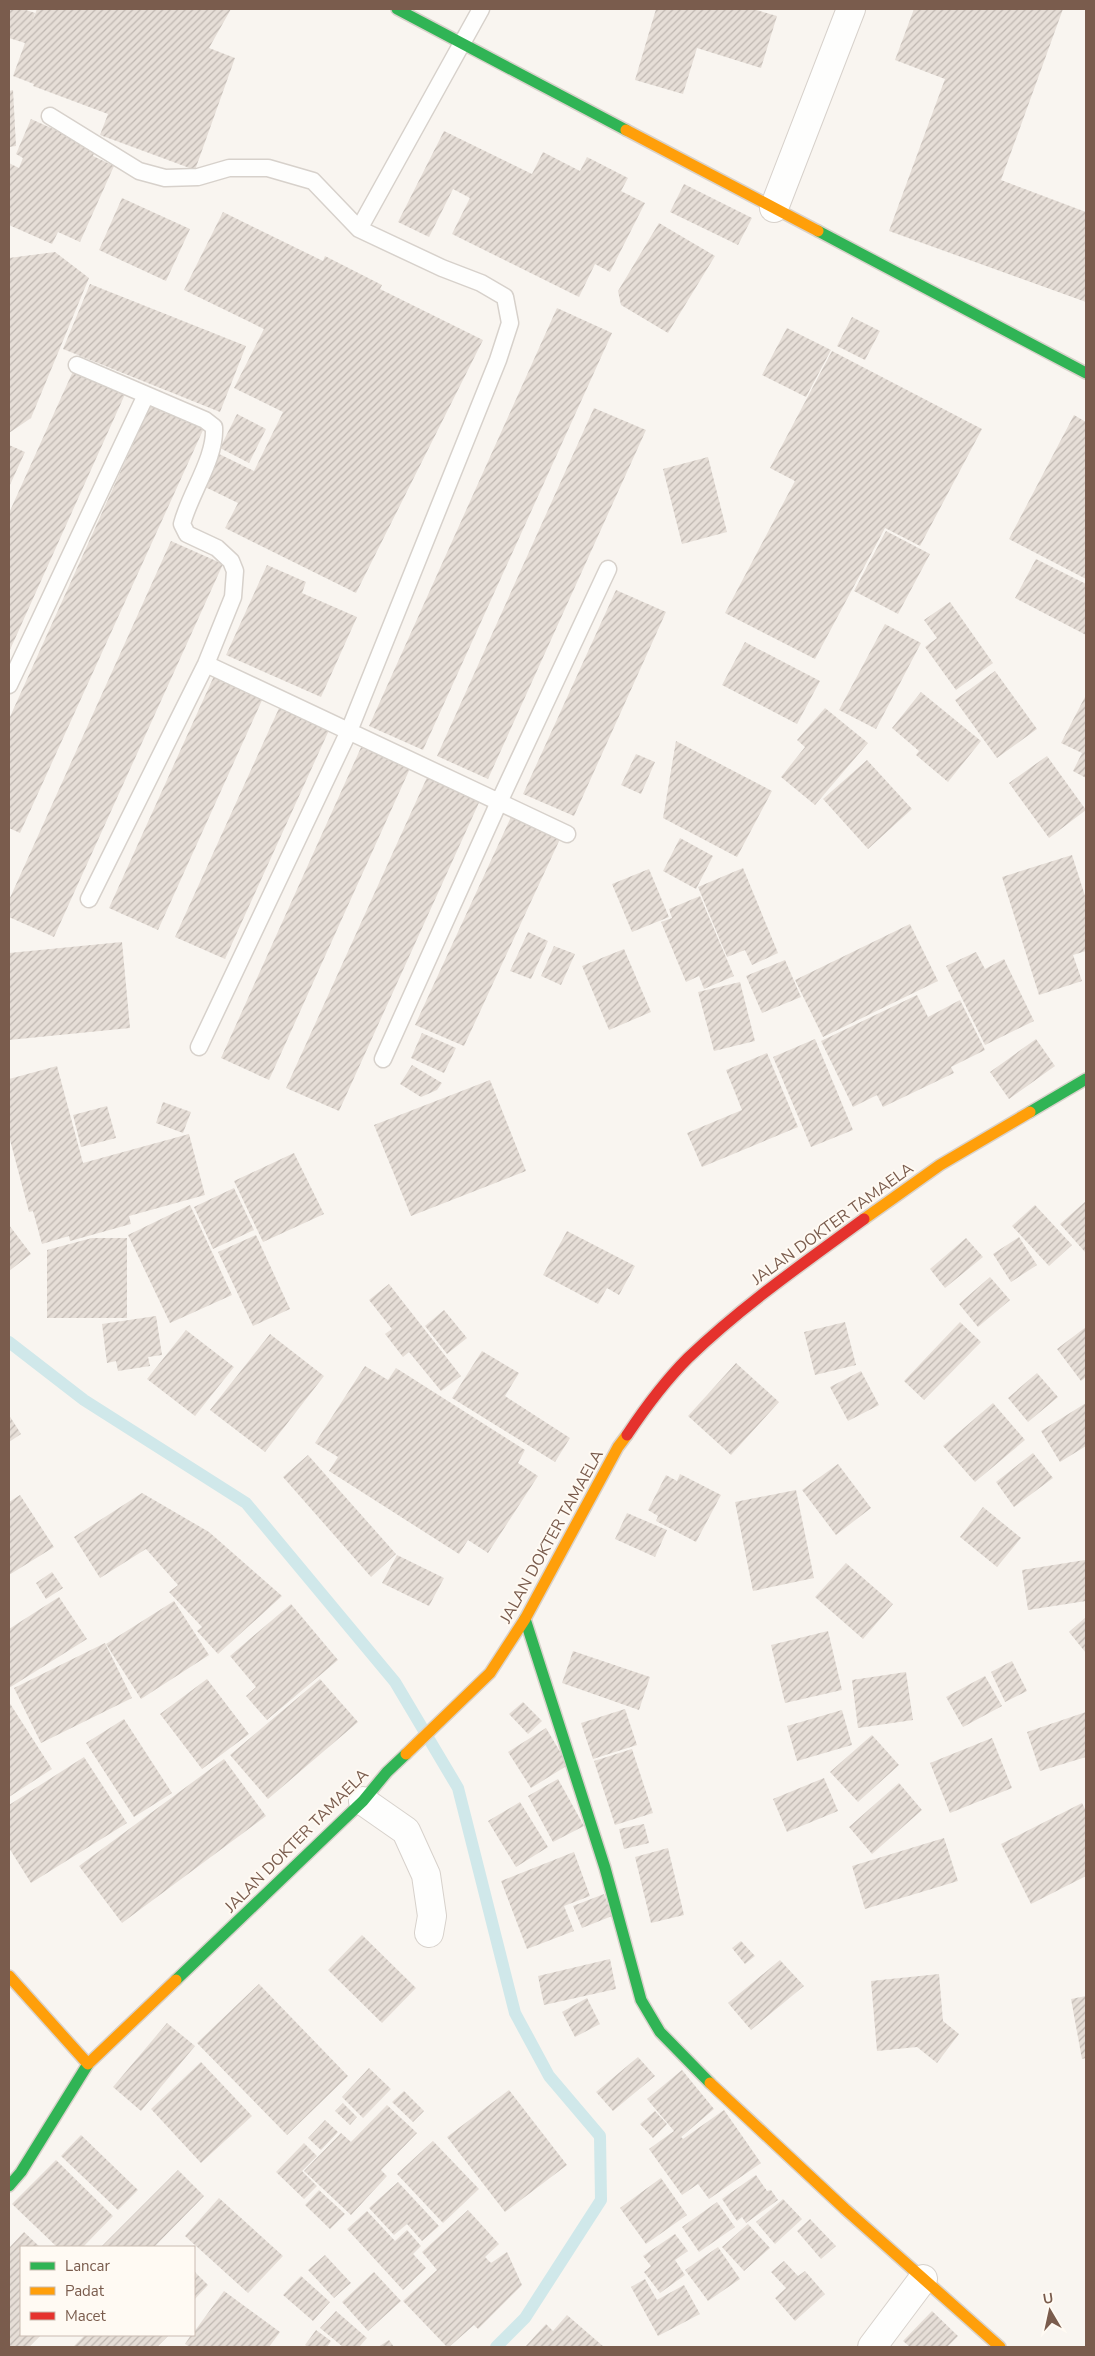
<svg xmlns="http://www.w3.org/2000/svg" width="1095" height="2356" viewBox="0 0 1095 2356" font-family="'Nunito Sans',sans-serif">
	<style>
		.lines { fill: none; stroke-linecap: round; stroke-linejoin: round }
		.stream { stroke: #d0e8ea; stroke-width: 12 }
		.building { fill: url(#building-hatch) }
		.lane-casing { stroke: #d7d1cb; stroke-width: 19 }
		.street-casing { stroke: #d7d1cb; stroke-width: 30 }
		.fast-casing { stroke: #d9d2cb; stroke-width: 14 }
		.slow-casing { stroke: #d9d2cb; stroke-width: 14 }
		.jam-casing { stroke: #d9d2cb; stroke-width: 14 }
		.lane { stroke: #fefefd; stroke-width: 16 }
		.street { stroke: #fefefd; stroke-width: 28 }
		.fast { stroke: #30b455; stroke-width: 11 }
		.slow { stroke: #ff9f0a; stroke-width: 11 }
		.jam { stroke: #e5322d; stroke-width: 11 }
		.labels { text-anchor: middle; stroke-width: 4; stroke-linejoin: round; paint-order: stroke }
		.street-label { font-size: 16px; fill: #7a5c4d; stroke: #fffaf3 }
	</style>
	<defs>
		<pattern id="building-hatch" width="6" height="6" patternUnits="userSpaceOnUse" patternTransform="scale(1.25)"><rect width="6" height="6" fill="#e6ded7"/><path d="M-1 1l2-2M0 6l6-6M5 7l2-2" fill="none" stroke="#bfb7b1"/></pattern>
	</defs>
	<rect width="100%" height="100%" fill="#f9f5f0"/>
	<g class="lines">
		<path class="stream" d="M9,1342L84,1400L246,1503L395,1682L458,1788L515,2013L549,2076L600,2136L601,2200L525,2318L496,2347"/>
	</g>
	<path class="building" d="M9,9H23L35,13L31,25L37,9H231L209,48L235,58L195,170L100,135L108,114L33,86L34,84L13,76L25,43L9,38Z
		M656,9H753L777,16L761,68L697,48L683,94L635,80Z
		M914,9H1063L1001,180L1086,212V302L889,231L945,79L895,60Z
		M13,90L16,146L9,147V91Z
		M31,119L96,148L93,156L114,166L80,242L58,232L52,244L9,225V163L19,168L23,158L16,154Z
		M444,131L532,174L543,152L580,171L587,157L628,178L621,191L645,203L610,272L595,264L579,297L452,234L470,198L453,189L429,237L398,222Z
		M684,184L752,218L738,245L670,212Z
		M122,198L190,229L166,281L99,250Z
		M223,212L323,261L325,256L382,285L380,289L483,340L356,593L225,528L238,503L199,484L215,452L254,471L283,412L234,388L264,329L184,290Z
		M659,223L715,256L668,333L621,305L618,291Z
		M55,252L89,278L31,418L9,433V258Z
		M90,284L246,346L220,412L63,349Z
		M557,308L612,333L423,750L369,726Z
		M852,317L880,331L865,360L837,346Z
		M787,328L831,350L806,397L762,375Z
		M832,351L982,429L920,546L885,528L815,659L725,613L795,481L770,468Z
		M74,369L126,392L9,652V513Z
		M151,404L204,428L20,833L9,828V719Z
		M594,408L646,430L488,779L437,756Z
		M237,414L266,429L249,463L220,448Z
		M1074,415L1086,422V579L1009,539Z
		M9,445L25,452L9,487Z
		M708,457L727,532L682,544L663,469Z
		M886,531L930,554L898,614L854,591Z
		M171,541L223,564L54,937L9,917V900Z
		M1036,559L1086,584V635L1015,598Z
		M267,565L306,582L302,593L357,617L321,697L226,655Z
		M616,590L666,612L574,816L523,794Z
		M950,602L993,663L956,690L925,647L937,638L924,620Z
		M885,624L921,643L876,729L839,710Z
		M745,642L820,681L797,724L722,685Z
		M995,671L1037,729L997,758L955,700Z
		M214,676L263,698L158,930L109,908Z
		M921,692L981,741L948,782L916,755L919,751L892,728Z
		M1086,695V778L1073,771L1082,753L1061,743Z
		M280,706L330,728L225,959L175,937Z
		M825,708L868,743L815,805L781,777L805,747L797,740Z
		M676,741L772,791L737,857L663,818Z
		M363,743L412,764L269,1080L221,1058Z
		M636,754L655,762L641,794L621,785Z
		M1047,756L1086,810L1049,838L1009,783Z
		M867,760L912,809L868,849L823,799Z
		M429,773L482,796L339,1111L286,1088Z
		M511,817L560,839L464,1046L415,1025Z
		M680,838L713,856L696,889L663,871Z
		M1072,855L1086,899V951L1073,955L1082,981L1039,995L1002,877Z
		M743,868L778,953L752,965L745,950L727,957L698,887Z
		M649,869L669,917L632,932L612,884Z
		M700,896L734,976L704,989L699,976L686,982L661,922L672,918L669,909Z
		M910,924L938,981L823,1037L795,980Z
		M528,932L548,941L531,979L510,971Z
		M122,942L130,1028L9,1040V953Z
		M554,946L575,954L561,985L541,976Z
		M624,949L651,1012L609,1030L582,966Z
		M976,952L985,969L1004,959L1034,1021L985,1045L946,966Z
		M785,960L801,997L762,1013L746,976Z
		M740,982L755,1041L714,1051L698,992Z
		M917,995L928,1017L960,1000L985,1050L951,1067L954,1073L883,1107L877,1095L853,1107L821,1041Z
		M422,1033L456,1048L444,1073L411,1058Z
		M815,1039L853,1130L811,1147L773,1057Z
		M1036,1039L1055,1066L1009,1099L990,1072Z
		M767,1053L798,1127L702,1167L687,1133L742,1110L726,1070Z
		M412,1065L442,1083L437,1090L421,1097L400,1084Z
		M57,1066L83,1163L189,1134L205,1195L129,1216L131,1224L70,1241L69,1236L42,1244L33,1211L29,1212L9,1136V1079Z
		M490,1080L526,1171L411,1216L374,1125Z
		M163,1102L191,1112L183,1133L156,1123Z
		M107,1106L116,1138L81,1147L73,1115Z
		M294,1153L324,1214L263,1242L234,1181Z
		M234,1188L254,1230L213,1249L194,1207Z
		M1086,1201V1251L1085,1252L1060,1224Z
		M190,1205L232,1295L170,1323L128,1235Z
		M1035,1205L1072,1245L1049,1266L1012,1226Z
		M9,1225L31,1254L9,1271Z
		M567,1231L635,1266L619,1295L607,1288L598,1304L543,1275Z
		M256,1235L290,1309L253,1326L218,1252Z
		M1019,1237L1037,1265L1011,1282L993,1254Z
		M92,1238H127V1318H47V1250Z
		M966,1238L983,1257L945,1288L930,1269Z
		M990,1277L1010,1300L978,1327L959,1304Z
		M389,1284L461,1376L441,1391L409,1352L403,1357L385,1334L392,1329L369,1300Z
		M444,1310L467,1338L447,1354L425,1326Z
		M156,1316L162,1355L148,1357L150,1366L118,1371L116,1361L107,1363L102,1324Z
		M845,1322L856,1365L815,1375L804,1332Z
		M960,1322L981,1342L924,1400L904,1381Z
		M1086,1327V1377L1081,1381L1057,1349Z
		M186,1330L234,1367L195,1416L147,1379Z
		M270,1334L324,1376L265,1452L210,1410Z
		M482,1351L519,1373L505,1396L570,1438L555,1462L452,1398Z
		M736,1363L779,1402L731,1455L688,1416Z
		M365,1366L388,1380L396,1368L525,1450L518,1463L538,1476L488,1553L468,1540L459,1554L329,1471L338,1457L315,1443Z
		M861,1371L879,1405L848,1421L830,1387Z
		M1037,1373L1058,1397L1028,1422L1008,1398Z
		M993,1403L1025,1440L975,1482L943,1446Z
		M1086,1403V1446L1060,1462L1041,1431Z
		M9,1415L21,1434L9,1442Z
		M1033,1453L1053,1478L1014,1507L996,1482Z
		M308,1455L396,1554L371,1577L283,1477Z
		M838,1464L871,1508L836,1535L802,1490Z
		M680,1474L721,1495L696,1542L656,1521L658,1516L648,1510L666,1475L677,1481Z
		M796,1490L814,1578L753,1591L735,1502Z
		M142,1493L209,1532L282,1596L218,1654L197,1631L202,1627L169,1592L178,1585L146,1549L100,1578L74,1537Z
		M20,1495L54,1547L9,1575V1502Z
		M983,1507L1021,1538L997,1567L960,1537Z
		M627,1513L667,1530L655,1557L615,1539Z
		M397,1555L444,1578L429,1606L382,1583Z
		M1085,1560L1086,1601L1028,1610L1022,1570Z
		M846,1563L893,1604L863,1639L815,1597Z
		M52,1572L63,1588L46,1599L36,1583Z
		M59,1597L87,1639L9,1688V1629Z
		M174,1601L209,1655L141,1699L106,1644Z
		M291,1604L338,1660L267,1720L246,1696L256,1687L230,1656Z
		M1086,1617V1653L1069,1632Z
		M828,1631L842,1690L785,1703L771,1645Z
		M105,1643L132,1698L41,1743L14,1688Z
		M573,1651L650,1677L639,1710L562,1683Z
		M1012,1661L1027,1691L1005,1702L991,1672Z
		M906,1672L913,1720L858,1728L852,1680Z
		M985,1676L1002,1706L963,1727L946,1697Z
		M207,1679L249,1734L202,1769L160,1714Z
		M320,1679L358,1722L268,1799L230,1755Z
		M9,1702L52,1769L9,1797Z
		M523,1702L542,1721L528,1734L509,1714Z
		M625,1709L637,1745L593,1759L581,1723Z
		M842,1710L852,1745L797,1761L787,1726Z
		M1086,1712V1757L1040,1771L1027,1732Z
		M124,1719L172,1793L134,1817L86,1743Z
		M546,1728L568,1765L531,1788L508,1752Z
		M872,1735L899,1765L858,1802L830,1772Z
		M992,1738L1012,1788L950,1813L930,1763Z
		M632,1749L653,1813L615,1825L594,1761Z
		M84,1757L127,1823L31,1883L9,1848V1805Z
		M224,1759L266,1816L122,1923L79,1866Z
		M824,1778L838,1811L787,1832L773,1799Z
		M558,1779L584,1826L553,1842L528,1796Z
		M899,1783L922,1810L872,1854L849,1827Z
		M520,1802L548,1847L516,1867L488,1821Z
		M1082,1803L1086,1811V1876L1031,1904L1001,1844Z
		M644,1824L649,1843L624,1849L619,1829Z
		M944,1838L958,1881L865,1909L852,1866Z
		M668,1848L684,1915L651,1923L635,1857Z
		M574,1852L590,1896L564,1906L574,1931L527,1949L501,1881Z
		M604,1894L612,1916L582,1928L573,1906Z
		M362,1935L416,1988L382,2023L328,1970Z
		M741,1941L755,1956L745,1964L732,1948Z
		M610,1959L616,1989L544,2005L538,1976Z
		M780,1960L804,1986L751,2030L728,2003Z
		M939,1974L943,2021L959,2034L937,2063L917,2047L877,2051L871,1981Z
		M259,1984L348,2076L287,2135L197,2043Z
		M1086,1996V2058L1082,2059L1071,1999Z
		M587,1998L600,2024L575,2037L562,2012Z
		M167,2023L195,2046L141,2111L113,2087Z
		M638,2057L655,2076L613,2111L596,2092Z
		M201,2062L252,2116L201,2163L151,2109Z
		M369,2068L391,2089L363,2118L342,2097Z
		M682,2070L714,2109L681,2137L683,2139L724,2110L761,2163L709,2199L698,2184L682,2195L649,2149L674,2131L647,2099Z
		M509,2090L567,2165L505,2212L447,2137Z
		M404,2091L424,2111L413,2122L392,2102Z
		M343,2103L357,2117L350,2125L335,2111Z
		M387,2105L417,2133L381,2170L387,2176L351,2215L304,2171L341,2133L351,2142Z
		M655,2111L667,2124L653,2138L640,2124Z
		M325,2120L338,2132L321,2150L308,2138Z
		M81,2135L138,2190L118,2210L61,2156Z
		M433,2141L479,2189L443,2223L397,2174Z
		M304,2143L317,2156L302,2171L317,2186L304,2199L276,2172Z
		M56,2160L113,2216L83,2247H57L12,2204Z
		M178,2170L204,2196L154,2247H101Z
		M756,2175L767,2191L771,2190L778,2200L746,2223L742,2217L737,2221L722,2199Z
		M661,2178L687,2215L646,2244L620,2208Z
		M398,2182L439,2226L422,2241L407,2224L394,2235L369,2208Z
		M319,2190L345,2214L330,2229L305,2205Z
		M219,2198L283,2256L248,2293L185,2236Z
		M783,2199L802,2219L775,2244L756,2222Z
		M717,2202L735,2227L699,2252L682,2227Z
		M468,2210L499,2244L485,2257L491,2263L507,2252L522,2285L478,2329L474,2325L449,2347H447L403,2301L437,2270L422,2252Z
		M367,2211L395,2241L407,2230L421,2246L413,2254L426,2268L403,2290L347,2229Z
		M810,2219L836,2246L821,2259L797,2231Z
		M748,2224L770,2248L744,2271L722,2247Z
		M24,2232L40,2247H21V2335H41L29,2347H10L9,2248Z
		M675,2234L688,2251L675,2260L685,2275L660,2293L644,2272L651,2266L643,2256Z
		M718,2247L740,2279L708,2301L685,2270Z
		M325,2255L351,2283L334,2298L308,2270Z
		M784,2261L798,2276L805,2271L825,2294L795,2321L775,2298L786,2288L771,2272Z
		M194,2271L208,2285L194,2300Z
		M374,2272L401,2301L368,2331L342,2302Z
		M301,2276L330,2302L313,2321L283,2295Z
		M645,2279L657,2300L684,2285L700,2314L658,2336L631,2287Z
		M224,2291L280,2332L269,2347H190L185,2344L191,2335H194V2332Z
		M336,2311L367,2338L359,2347H343L320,2328Z
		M932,2311L958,2336L947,2347H910L903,2341Z
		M567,2315L604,2347H525L546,2324L553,2331Z
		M316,2330L331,2341L327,2347H308L305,2345Z
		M85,2335H167L168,2336L157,2347H73Z
		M389,2340L394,2347H378Z"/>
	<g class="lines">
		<defs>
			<path id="lane" d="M50,116L139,171L165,178L198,177L229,168H268L313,181L359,229L442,268L481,283L505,297L510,323L498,360L349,731L199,1047
				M359,229L481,9
				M77,365L205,420L214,427C216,458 190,493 182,524L187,534L217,548L231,561L235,571L233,597L206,664L89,899
				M206,664L567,834
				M9,685L146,395
				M383,1059L499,802L608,569"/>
			<path id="street" d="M774,208L851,9
				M363,1801L406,1831L426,1875L432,1916L429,1933
				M872,2347L923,2279"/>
			<path id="fast" d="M397,9L626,130
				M818,231L1086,373
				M1030,1112L1086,1079
				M525,1619L605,1868L641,2000L660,2032L710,2083
				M176,1980L363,1801L387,1772L406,1754
				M9,2186L21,2172L88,2064"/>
			<path id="slow" d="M626,130L818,231
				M864,1219L940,1165L1030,1112
				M406,1754L490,1673L525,1619L618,1447L627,1435
				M9,1976L88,2064L176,1980
				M710,2083L845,2209L1000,2347"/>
			<path id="jam" d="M627,1435C645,1408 665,1381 688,1358C742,1306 804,1263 864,1219"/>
		</defs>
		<use href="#lane" class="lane-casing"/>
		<use href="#street" class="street-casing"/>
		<use href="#fast" class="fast-casing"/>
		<use href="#slow" class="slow-casing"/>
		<use href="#jam" class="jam-casing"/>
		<use href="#lane" class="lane"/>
		<use href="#street" class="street"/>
		<use href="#fast" class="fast"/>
		<use href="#slow" class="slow"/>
		<use href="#jam" class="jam"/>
	</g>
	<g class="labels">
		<g class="street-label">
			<text transform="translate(832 1223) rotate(-36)" y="6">JALAN DOKTER TAMAELA</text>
			<text transform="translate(551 1536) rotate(-61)" y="6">JALAN DOKTER TAMAELA</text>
			<text transform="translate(296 1840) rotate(-45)" y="6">JALAN DOKTER TAMAELA</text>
		</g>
	</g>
	<rect width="1095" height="2356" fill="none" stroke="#7a5c4d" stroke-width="20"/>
	<rect x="20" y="2246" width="175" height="90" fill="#fffaf3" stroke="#cabbb1"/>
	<rect x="30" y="2262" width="25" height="8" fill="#30b455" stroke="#cabbb1"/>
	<text x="65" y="2271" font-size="15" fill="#7a5c4d">Lancar</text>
	<rect x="30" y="2287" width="25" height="8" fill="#ff9f0a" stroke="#cabbb1"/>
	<text x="65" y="2296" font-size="15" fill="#7a5c4d">Padat</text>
	<rect x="30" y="2312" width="25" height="8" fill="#e5322d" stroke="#cabbb1"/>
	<text x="65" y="2321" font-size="15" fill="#7a5c4d">Macet</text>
	<g transform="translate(1050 2311) rotate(351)" stroke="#fffaf3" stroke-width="4" paint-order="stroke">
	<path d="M0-4L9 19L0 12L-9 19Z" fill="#7a5c4d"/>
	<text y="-8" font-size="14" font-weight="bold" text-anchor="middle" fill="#7a5c4d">U</text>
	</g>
</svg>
